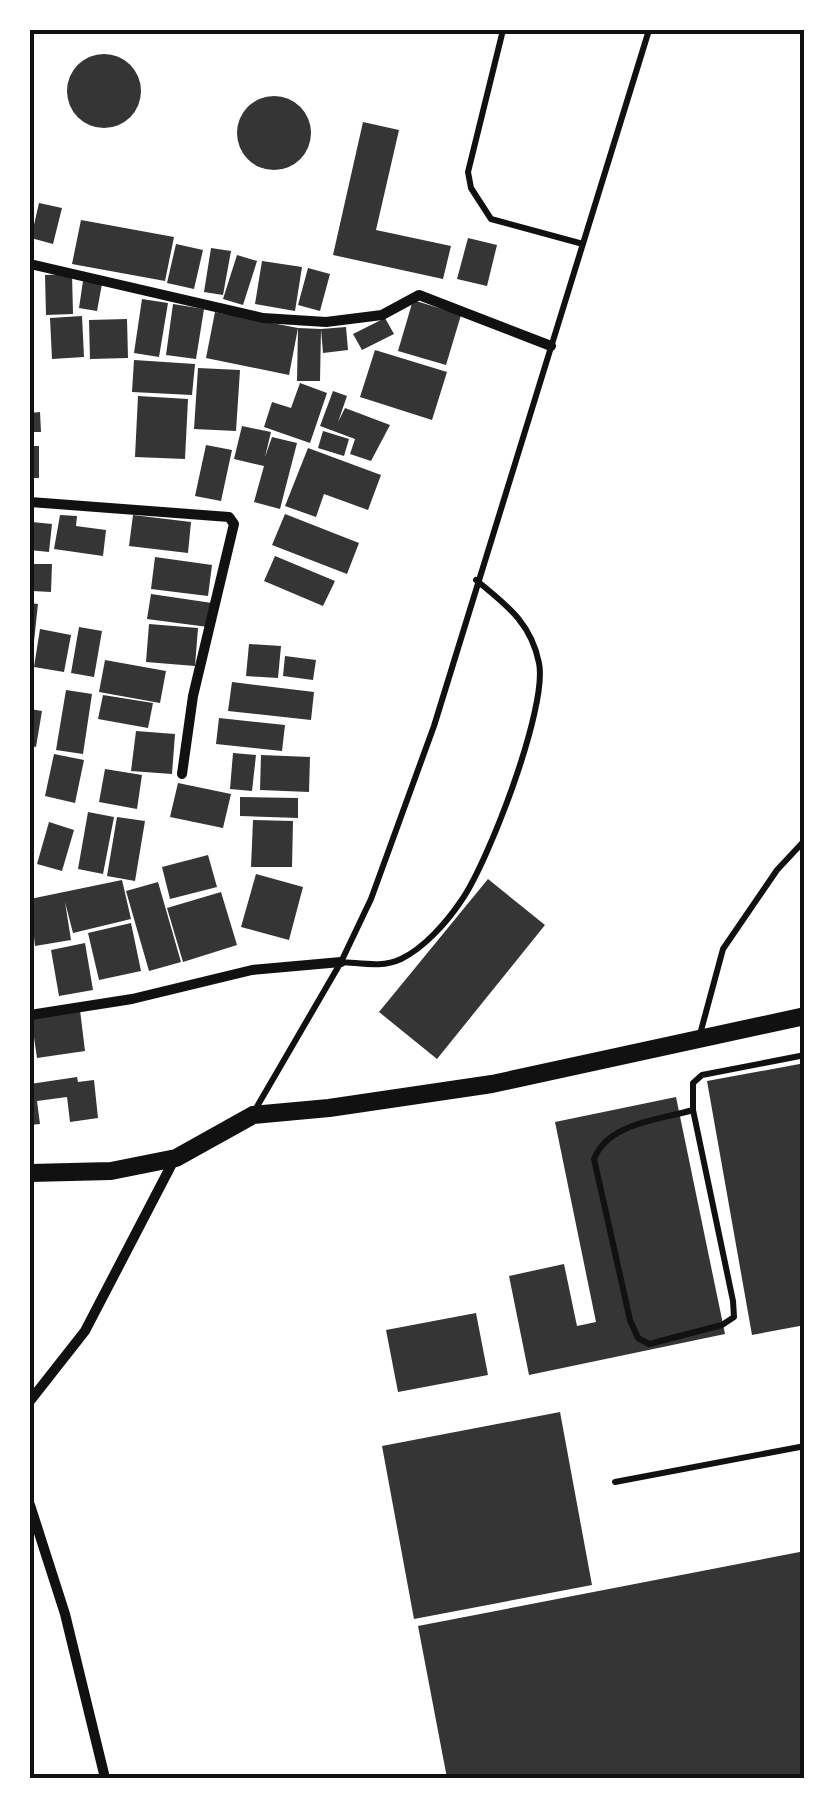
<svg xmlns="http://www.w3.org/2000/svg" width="835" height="1808" viewBox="0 0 835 1808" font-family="Lato,sans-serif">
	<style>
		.building { fill: #353535 }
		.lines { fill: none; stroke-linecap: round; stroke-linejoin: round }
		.service { stroke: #111; stroke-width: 6 }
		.minor { stroke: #111; stroke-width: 10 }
		.secondary { stroke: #111; stroke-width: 18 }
		.neatline { fill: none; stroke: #111; stroke-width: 4 }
	</style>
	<rect width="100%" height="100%" fill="#fff"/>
	<path class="building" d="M67 91a37 37 0 1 1 74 0a37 37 0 1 1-74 0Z
		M237 133a37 37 0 1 1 74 0a37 37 0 1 1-74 0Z
		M363,122L399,130L376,230L451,246L443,279L333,255Z
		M39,203L62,208L53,244L31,238Z
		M81,220L174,237L165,281L72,264Z
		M468,238L497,245L487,286L457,279Z
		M176,244L203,250L194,289L167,283Z
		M211,248L231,251L223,295L204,292Z
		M237,255L257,261L243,305L223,299Z
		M262,261L302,267L295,311L255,304Z
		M308,268L330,274L320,311L298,305Z
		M72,274L73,314L46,315L45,275Z
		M83,281L102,284L97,311L79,308Z
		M142,299L168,303L159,357L134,353Z
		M413,300L461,315L446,365L398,351Z
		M173,304L204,309L196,359L166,355Z
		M215,312L298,328L289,375L206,358Z
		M82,316L84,357L52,359L50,318Z
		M385,318L394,334L362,350L353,334Z
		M127,319L128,358L90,359L89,320Z
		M346,327L348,350L323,353L321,329Z
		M298,328L321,329L320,381H297Z
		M375,350L447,372L432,420L360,397Z
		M134,360L195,364L192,395L132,392Z
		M198,368L240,370L236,431L194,429Z
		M300,383L327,393L310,443L264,427L272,402L291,408Z
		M333,391L347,396L338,422L345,408L390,425L371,461L350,454L355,439L320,426Z
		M138,396L188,399L185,459L135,457Z
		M40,412L41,432H30V413Z
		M242,426L271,432L265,457L272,437L297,443L280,509L254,502L264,466L234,459Z
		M323,431L349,439L344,456L318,448Z
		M206,445L232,450L221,501L195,496Z
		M30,446H39V478H30Z
		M308,448L381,475L368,510L324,494L316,517L285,506Z
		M285,514L359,543L347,574L272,545Z
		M60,515L77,516L76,526L106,530L103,556L54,549Z
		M133,515L191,522L188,553L129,546Z
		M32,522L52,524L49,552L30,550Z
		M275,556L335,581L323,606L264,581Z
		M155,557L212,565L208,596L151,589Z
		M33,564H52L51,592L32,591Z
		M151,594L212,603L208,627L147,619Z
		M30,603L38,604L32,660H30Z
		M149,624L198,628L195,666L146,662Z
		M79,627L102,631L94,677L71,673Z
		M40,629L71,635L64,672L34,667Z
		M249,644L281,646L278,678L246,676Z
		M285,656L316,660L313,680L283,676Z
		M105,660L166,671L160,703L99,692Z
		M232,682L314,692L311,720L228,711Z
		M66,690L92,694L83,754L56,750Z
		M103,695L153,703L148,728L98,719Z
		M30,709L42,711L36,747L30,746Z
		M219,718L285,725L282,751L216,744Z
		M136,731L175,734L172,774L131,771Z
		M233,753L256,755L252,791L230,789Z
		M54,754L84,760L75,803L45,796Z
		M261,755L310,757L309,792L260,790Z
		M105,769L142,775L137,809L99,802Z
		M178,783L231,794L223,828L170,817Z
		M240,797L298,798V818L240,816Z
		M88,812L114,817L103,874L78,869Z
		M117,817L145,821L135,881L107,876Z
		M253,820L293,821L292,867H251Z
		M49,822L74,830L62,871L37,864Z
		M208,855L217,887L170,899L162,867Z
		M256,874L303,887L289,940L241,927Z
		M488,879L545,925L437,1059L379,1012Z
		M122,880L131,919L73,933L65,902L71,940L35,946L30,899Z
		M158,882L181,962L149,971L126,891Z
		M221,892L237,945L183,962L167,908Z
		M131,923L141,971L99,980L88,933Z
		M85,943L93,990L59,996L51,950Z
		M80,1010L85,1051L37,1058L31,1017Z
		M805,1063V1325L752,1335L707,1081Z
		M77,1077L78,1082L94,1080L98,1118L70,1122L67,1097L37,1101L40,1124L30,1125V1084Z
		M676,1097L725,1334L529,1375L509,1276L564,1264L577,1326L596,1322L555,1122Z
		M476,1313L488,1375L398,1392L386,1330Z
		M560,1412L592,1585L414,1619L382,1446Z
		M805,1551V1778H447L418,1626Z"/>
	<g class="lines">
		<path class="service" d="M503,30L468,172L471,188L491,219L583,244
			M341,962C362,963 382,968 401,959C424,948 447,922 461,901C488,863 548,707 539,663C531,622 506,605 476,580
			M699,1038L723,949L777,870L805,840
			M255,1110L341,962L371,899L434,726L649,30
			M693,1110C659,1120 608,1123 594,1159L630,1320L638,1338L649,1344L722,1325L734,1317L733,1301L693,1110V1083L702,1075L805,1055
			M615,1482L805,1446"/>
		<path class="minor" d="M30,264L263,318L326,322L382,315L419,295L551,346
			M30,502L229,517L234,524L193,696L182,774
			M30,1015L132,999L252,970L341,962
			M30,1401L85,1331L175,1158
			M30,1505L65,1614L105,1778"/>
		<path class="secondary" d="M30,1173L111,1171L176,1158L253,1115L329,1108L492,1084L805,1016"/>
	</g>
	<rect width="835" height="1808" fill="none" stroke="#ffffff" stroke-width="65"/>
	<rect x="32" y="32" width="770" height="1744" class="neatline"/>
</svg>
